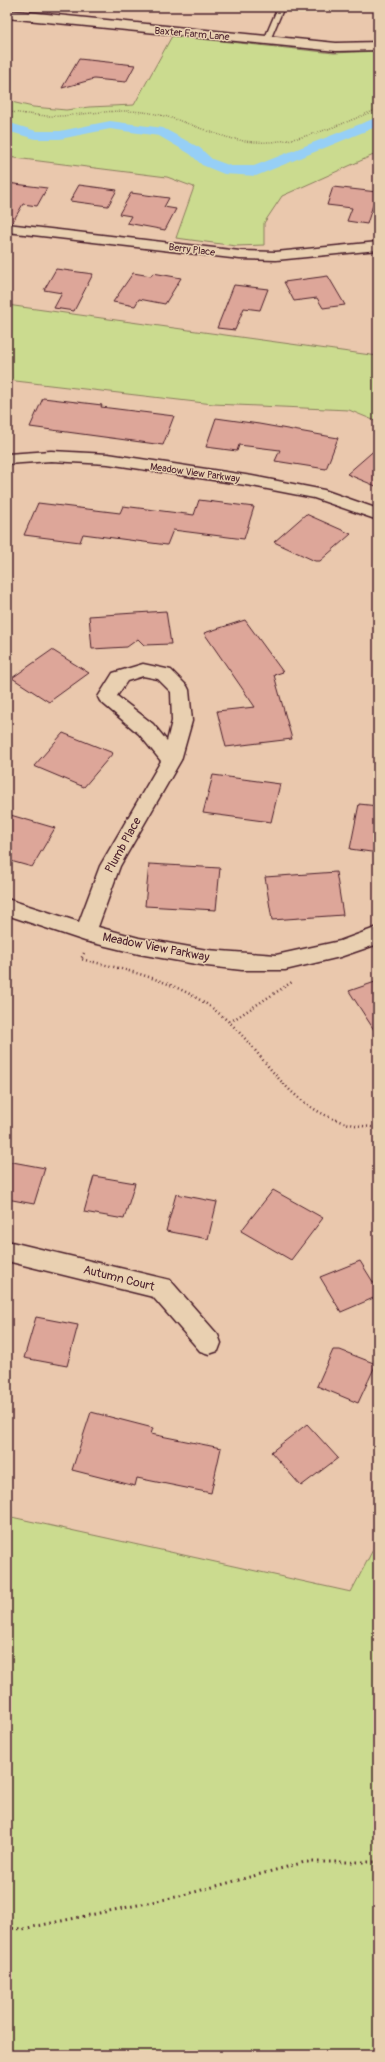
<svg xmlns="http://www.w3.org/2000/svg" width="385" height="2062" viewBox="0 0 385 2062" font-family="Pangolin,sans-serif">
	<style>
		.green { fill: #cbdb8f; stroke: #8a7d5d }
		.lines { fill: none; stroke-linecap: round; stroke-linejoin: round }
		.canal { fill: #96cff6; fill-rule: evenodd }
		.building { fill: #dda699; stroke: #4a1f2b }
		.lane-casing { stroke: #4a1f2b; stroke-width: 3 }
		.street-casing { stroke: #4a1f2b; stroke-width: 3 }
		.path-far2 { stroke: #4a1f2b; stroke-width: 1.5; stroke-dasharray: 0.5 2; stroke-linecap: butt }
		.path-far1 { stroke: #4a1f2b; stroke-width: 2.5; stroke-dasharray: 1 3; stroke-linecap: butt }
		.path { stroke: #4a1f2b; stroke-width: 3; stroke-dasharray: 1.5 4; stroke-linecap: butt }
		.lane { fill: #e9d0b1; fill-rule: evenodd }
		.street { fill: #e9d0b1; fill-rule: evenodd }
		.labels { text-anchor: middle; stroke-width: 3; stroke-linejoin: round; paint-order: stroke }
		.far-street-label { font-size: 10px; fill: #4a1f2b; stroke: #e9d0b1 }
		.street-label { font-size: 12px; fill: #4a1f2b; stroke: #e9d0b1 }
	</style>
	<rect width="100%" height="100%" fill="#eac8ad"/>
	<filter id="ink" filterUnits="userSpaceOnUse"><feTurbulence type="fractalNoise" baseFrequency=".025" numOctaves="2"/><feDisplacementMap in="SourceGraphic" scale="8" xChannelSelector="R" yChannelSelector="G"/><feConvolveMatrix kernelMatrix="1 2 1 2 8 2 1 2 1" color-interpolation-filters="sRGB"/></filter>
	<g filter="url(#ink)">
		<path class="green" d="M172,36L334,53L378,51V153L282,196L264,223V245L236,246L176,238L194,187L167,177L7,157V101L33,107L66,110L89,107L134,105Z
			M7,305L378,356V422L349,410L213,404L7,380Z
			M7,1516L351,1592L378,1540V2055H7Z"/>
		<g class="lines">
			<path class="canal" d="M378,117V126L256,176L224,174L202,165L190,154L159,136L110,129L60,139H35L7,131V122L36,131H60L110,121L163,128L200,148L212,159L231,166H254Z"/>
		</g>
		<path class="building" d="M79,59L135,65L126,82L94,79L62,88Z
			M7,183L47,188L37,206L23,204L12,223H7Z
			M79,185L117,190L108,206L70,201Z
			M333,187L377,192L367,224L347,221L352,208L327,205Z
			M131,193L169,198L164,207L176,209L165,230L127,223L131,216L119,214Z
			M56,269L93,274L74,311L54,308L62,293L44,290Z
			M133,273L151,276L153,273L181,278L165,304L139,299L135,306L113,302Z
			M328,276L345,305L323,308L317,298L294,301L284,282Z
			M234,285L268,289L260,310L244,308L235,330L217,328Z
			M43,398L102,405L101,407L174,416L163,445L30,427Z
			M216,418L259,424L338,438L326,469L275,461L280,450L239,445L237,451L206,447Z
			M378,447V487L347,474Z
			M199,500L254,507L244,539L173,530L167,545L83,534L80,542L24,535L38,503L120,513L123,506L194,515Z
			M306,514L351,534L320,561H315L274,542Z
			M166,611L171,644L144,645L138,639L127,647L92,649L89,616Z
			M245,620L283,672L274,675L292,739L226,747L217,711L255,707L204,633Z
			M52,650L89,673L49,702L12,678Z
			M63,733L113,753L84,787L34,766Z
			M213,775L280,784L271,822L203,813Z
			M359,804L378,806V853L350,849Z
			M7,814L55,828L32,867L7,860Z
			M149,864L220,868L216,910L145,906Z
			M336,872L343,915L272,920L265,877Z
			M378,981V1036L349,991Z
			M7,1161L45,1168L34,1204L7,1199Z
			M94,1176L135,1183L124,1219L84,1212Z
			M273,1190L323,1218L291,1260L241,1231Z
			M176,1194L217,1202L208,1239L166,1231Z
			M360,1261L378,1290V1296L341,1312L320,1277Z
			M36,1317L78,1325L67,1366L24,1358Z
			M333,1350H340L376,1364L358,1403L317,1386Z
			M91,1412L153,1428L151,1434L221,1448L211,1493L137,1478L135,1486L72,1470Z
			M307,1424L338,1458L301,1486L271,1452Z"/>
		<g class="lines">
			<defs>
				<path id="lane" d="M278,7H284L270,40L265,41L264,40Z"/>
				<path id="street" d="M7,10L336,43L378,42V50L336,51L7,18Z
					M7,224L240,251L276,252L378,242V250L276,260L240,259L7,232Z
					M51,451L108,454L252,476L324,490L378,509V520L314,498L252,486L108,464L51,461L7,464V454Z
					M143,664L171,670L187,686L189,690L192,721L181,760L120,866L98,927L139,938L207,950L276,955L340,941L378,927V944L340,957L285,970H242L207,966L139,954L85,941L7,915V899L79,922L100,866L161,761L139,734L100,701L98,697L113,673ZM143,676L158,679L171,692L172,721L167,741L153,724L117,696L127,681Z
					M7,1241L170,1280L218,1335L221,1343L218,1351L209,1354L200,1351L153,1297L7,1261Z"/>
			</defs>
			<use href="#lane" class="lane-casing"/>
			<use href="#street" class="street-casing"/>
			<path class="path-far2" d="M7,112C25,113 43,117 61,116C88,114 116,109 143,112C173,115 200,130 230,138C281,152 332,128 378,109"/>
			<path class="path-far1" d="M84,953L81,959C127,970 178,981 216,1011C265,1049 278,1100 342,1122C354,1126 366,1126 378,1128
				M230,1022L292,982"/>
			<path class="path" d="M7,1928L23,1929L176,1897L305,1862H378"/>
			<use href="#lane" class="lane"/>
			<use href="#street" class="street"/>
		</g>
	</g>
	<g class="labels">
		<g class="far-street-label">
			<text transform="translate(192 33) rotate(5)" y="4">Baxter Farm Lane</text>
			<text transform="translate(192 249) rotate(7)" y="4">Berry Place</text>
			<text transform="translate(195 472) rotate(8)" y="4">Meadow View Parkway</text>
		</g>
		<g class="street-label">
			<text transform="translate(123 845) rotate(-61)" y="4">Plumb Place</text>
			<text transform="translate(156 947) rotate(11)" y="4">Meadow View Parkway</text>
			<text transform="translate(119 1278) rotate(14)" y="4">Autumn Court</text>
		</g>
	</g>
	<rect width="385" height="2062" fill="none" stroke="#e9d0b1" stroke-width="24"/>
	<rect x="12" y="12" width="361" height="2038" fill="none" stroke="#4a1f2b" stroke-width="1.5" filter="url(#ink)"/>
</svg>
